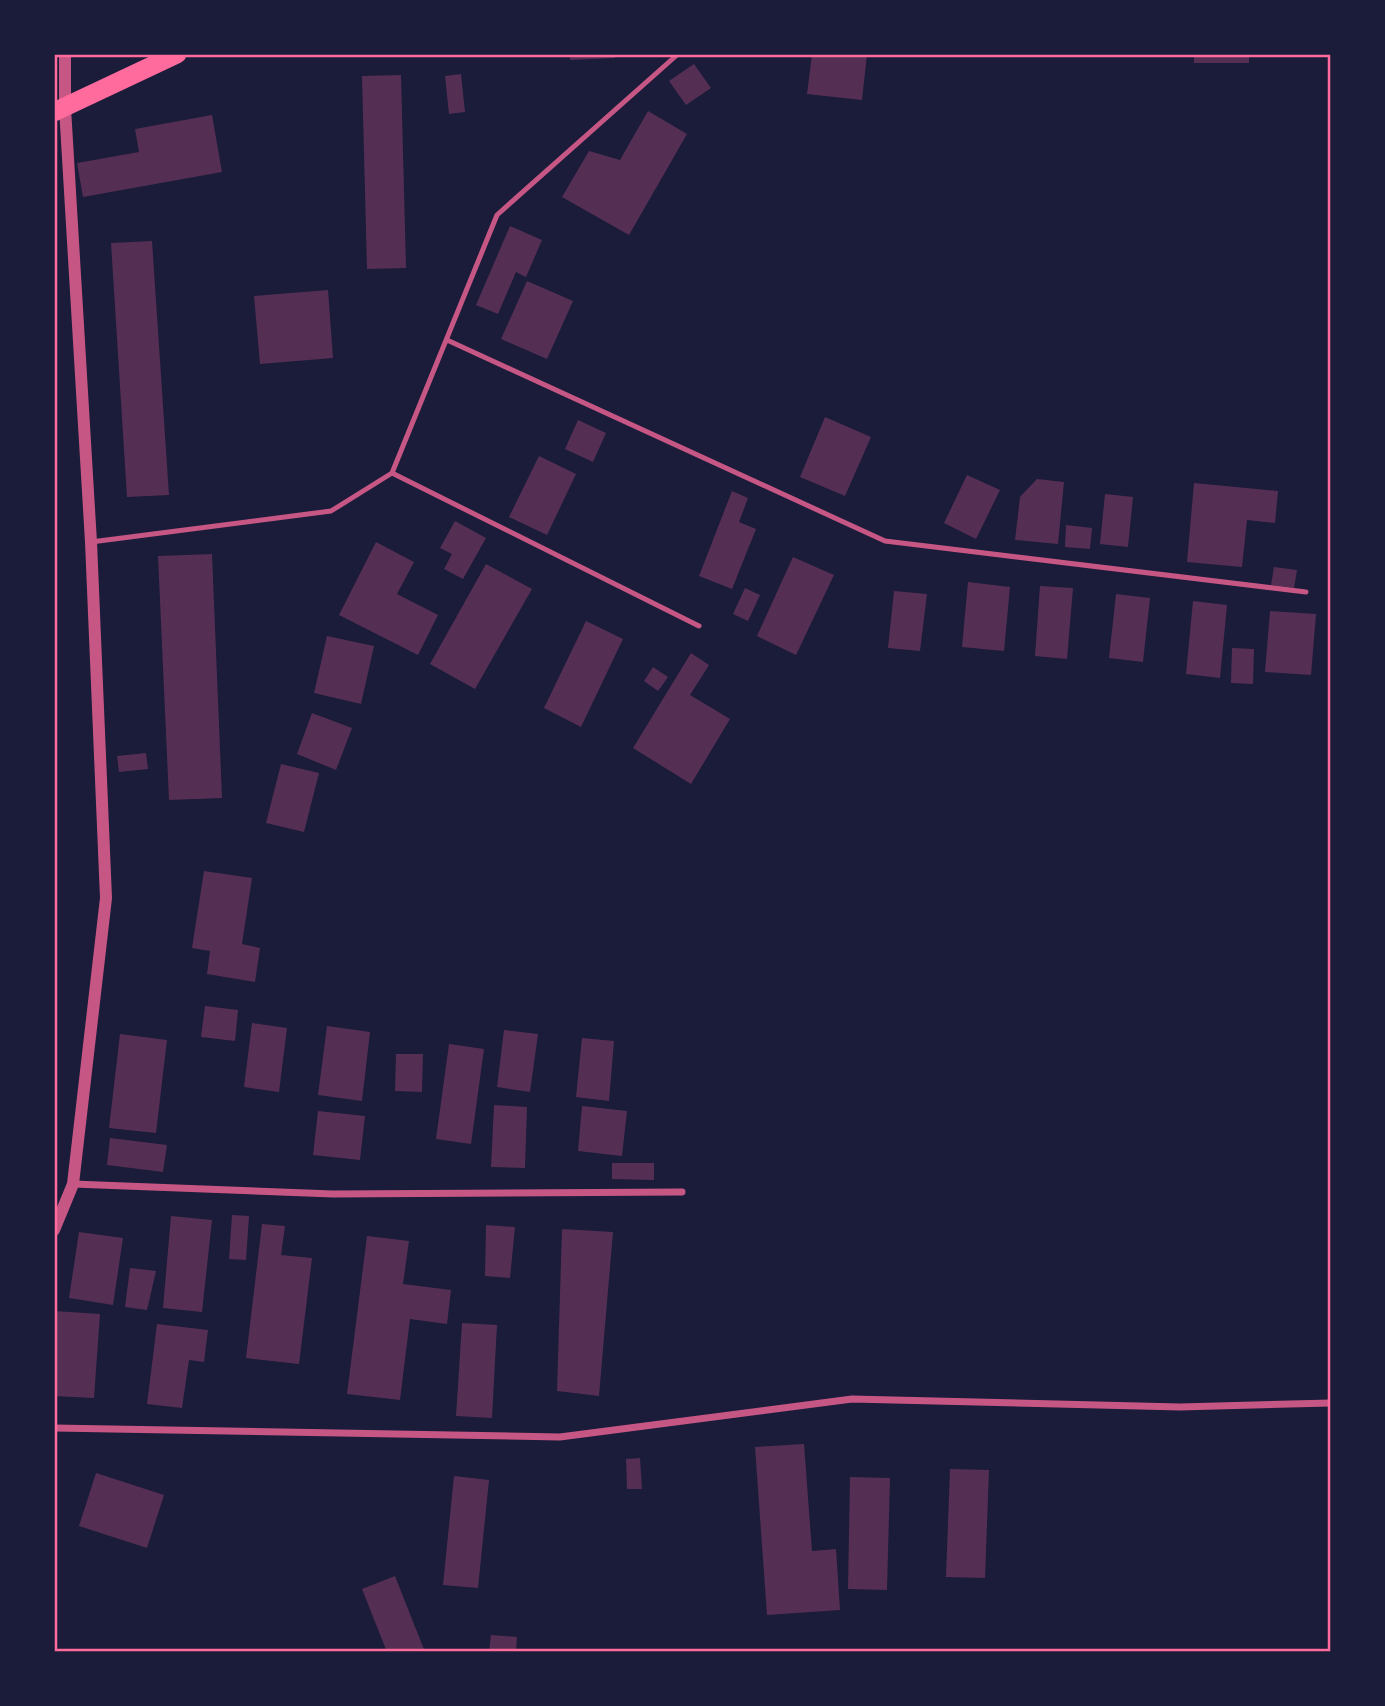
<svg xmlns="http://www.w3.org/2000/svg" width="1385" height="1706" viewBox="0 0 1385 1706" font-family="'Fira Sans',sans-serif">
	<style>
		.building { fill: #542f53 }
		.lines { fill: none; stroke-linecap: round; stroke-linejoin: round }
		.service { stroke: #c65784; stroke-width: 5 }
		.minor { stroke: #c65784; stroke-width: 7 }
		.tertiary { stroke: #c65784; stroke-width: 12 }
		.trunk { stroke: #ff6b9d; stroke-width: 19 }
		.neatline { fill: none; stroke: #ff6b9d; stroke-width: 2.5 }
	</style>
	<rect width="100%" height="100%" fill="#1b1b3a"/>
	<path class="building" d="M570,54H614L615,58L570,60Z
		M812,54H867L862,100L807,94Z
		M1194,54H1249V63H1194Z
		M694,64L711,88L686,105L669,81Z
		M461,74L465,112L449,114L445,76Z
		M401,75L406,268L367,269L362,76Z
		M648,111L687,134L629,235L562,197L589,151L620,160Z
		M212,115L222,172L83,197L77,163L139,152L135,129Z
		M510,226L542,240L526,277L516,272L498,314L476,305Z
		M152,241L169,495L127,497L111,243Z
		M527,281L573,301L547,359L501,339Z
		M328,290L333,358L260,364L254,296Z
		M825,417L871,437L845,496L800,477Z
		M578,420L606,433L593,462L565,449Z
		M539,456L576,474L547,535L509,517Z
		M967,475L1000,490L976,539L944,523Z
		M1037,479L1064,482L1058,544L1015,540L1020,497Z
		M1194,483L1278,491L1275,523L1247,520L1242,567L1187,562Z
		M732,491L748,498L739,522L756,529L732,589L699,576Z
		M1105,494L1133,497L1128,547L1100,544Z
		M455,521L486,538L463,579L444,569L452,554L440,548Z
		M1066,525L1092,528L1090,549L1065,547Z
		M376,542L414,562L397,594L438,615L418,655L339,615Z
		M212,554L222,798L169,800L158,556Z
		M793,557L834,575L796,655L757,636Z
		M486,564L532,589L475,689L430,664Z
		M1274,567L1297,570L1294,588L1271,585Z
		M968,582L1010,587L1004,651L962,647Z
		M1040,586L1073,588L1067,659L1035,656Z
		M745,588L760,595L748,621L733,614Z
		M894,591L927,594L920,651L888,648Z
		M1116,594L1150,598L1143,662L1109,658Z
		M1193,601L1227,605L1220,678L1186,674Z
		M1270,611L1316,614L1311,675L1265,672Z
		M586,621L623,639L581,727L544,708Z
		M327,636L374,646L361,704L314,693Z
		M1232,648L1254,649L1253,684L1231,683Z
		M691,653L709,665L690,695L730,719L691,784L633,748Z
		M653,667L668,677L658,691L644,681Z
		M312,713L352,728L336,770L297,754Z
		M146,753L148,769L119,772L117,756Z
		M281,764L319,773L304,832L266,823Z
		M204,871L252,878L242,944L260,948L255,982L207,974L210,951L192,948Z
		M205,1006L238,1010L235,1041L201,1037Z
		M252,1023L287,1028L279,1092L244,1087Z
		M327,1026L370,1032L362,1101L318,1095Z
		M504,1030L538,1034L530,1092L497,1087Z
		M120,1034L167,1040L156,1133L109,1128Z
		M582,1038L614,1041L609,1101L576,1097Z
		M449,1044L484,1049L471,1144L436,1139Z
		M396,1054H423L422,1092L395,1091Z
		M494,1105L527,1107L525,1168L491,1167Z
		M582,1106L627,1111L622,1156L578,1151Z
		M318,1111L365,1116L360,1160L313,1155Z
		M110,1138L167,1145L163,1172L107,1165Z
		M612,1163H654V1180L612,1179Z
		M232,1215L249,1216L246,1260L229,1259Z
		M171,1216L212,1220L202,1312L163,1308Z
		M262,1224L285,1226L281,1255L312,1258L299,1364L246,1358Z
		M486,1225L515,1227L510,1278L485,1276Z
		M562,1229L613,1232L599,1396L557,1391Z
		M79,1232L123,1238L113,1305L69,1298Z
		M367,1236L409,1241L403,1284L451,1290L447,1324L410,1319L400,1400L347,1394Z
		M130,1268L156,1271L147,1310L125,1307Z
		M54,1311L100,1314L94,1398L54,1396Z
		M462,1323L497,1325L492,1418L456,1416Z
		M157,1324L208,1330L204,1362L189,1360L182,1408L147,1404Z
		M804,1444L812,1551L836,1549L840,1610L767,1615L755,1447Z
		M640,1458L642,1489H627L626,1459Z
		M950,1469L989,1470L985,1578L946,1577Z
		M96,1473L164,1495L147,1548L79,1526Z
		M454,1476L489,1480L478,1588L443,1585Z
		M850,1477L890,1478L887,1590L848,1589Z
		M395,1576L425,1652H387L362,1589Z
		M491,1635L517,1637L516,1652H489Z"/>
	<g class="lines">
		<path class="service" d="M447,340L885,541L1306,592
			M392,473L699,626
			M91,542L331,511L392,473L497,215L678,54"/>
		<path class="minor" d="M73,1184L333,1194L682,1192
			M54,1428L560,1437L852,1399L1180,1407L1331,1403"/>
		<path class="tertiary" d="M54,1230L73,1184L106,898L91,542L65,108V54"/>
		<path class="trunk" d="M54,112L177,54"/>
	</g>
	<rect width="1385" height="1706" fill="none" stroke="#1b1b3a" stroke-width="112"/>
	<rect x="56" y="56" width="1273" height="1594" class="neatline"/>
</svg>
